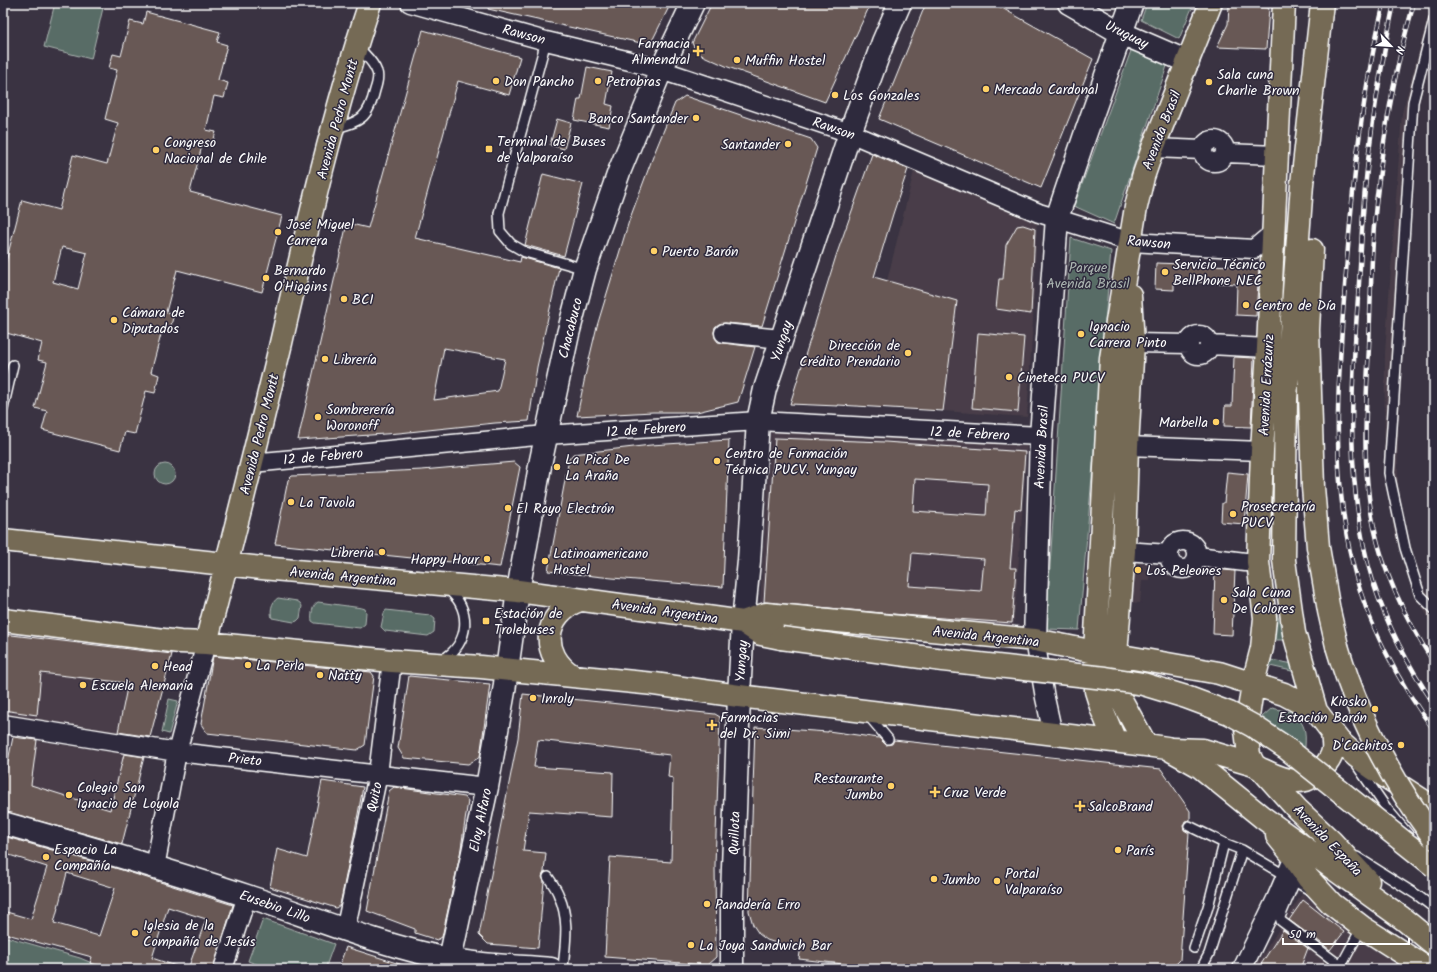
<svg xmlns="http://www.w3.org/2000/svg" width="1437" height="972" viewBox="0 0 1437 972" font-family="Kalam,sans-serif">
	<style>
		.built { fill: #483e48 }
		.green { fill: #596c66; stroke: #acb6b2 }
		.building { fill: #675855; stroke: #fff; fill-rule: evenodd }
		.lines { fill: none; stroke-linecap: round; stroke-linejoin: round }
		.lane-casing { stroke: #fff; stroke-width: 12 }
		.street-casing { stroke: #fff; stroke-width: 21 }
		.secondary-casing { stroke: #fff; stroke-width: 25 }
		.primary-casing { stroke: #fff; stroke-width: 25 }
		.lane { stroke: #2f2a3d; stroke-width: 9 }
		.street { stroke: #2f2a3d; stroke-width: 18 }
		.secondary { stroke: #2f2a3d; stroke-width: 22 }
		.primary { stroke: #756a55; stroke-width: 22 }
		.rail-casing { stroke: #fff; stroke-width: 4.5 }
		.rail { stroke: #2f2a3d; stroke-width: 3; stroke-dasharray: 9; stroke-linecap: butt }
		.primary-bridge-casing { stroke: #fff; stroke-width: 25; stroke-linecap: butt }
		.primary-bridge { stroke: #756a55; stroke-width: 22 }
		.poi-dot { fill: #ffd166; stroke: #2f2a3d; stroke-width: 1.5 }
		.labels { text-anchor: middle; stroke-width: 3; stroke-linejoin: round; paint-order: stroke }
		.street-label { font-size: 14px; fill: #fff; stroke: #2f2a3d }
		.poi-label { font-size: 14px; fill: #fff; stroke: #2f2a3d; text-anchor: start }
		.park-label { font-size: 14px; fill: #acb6b2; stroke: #2f2a3d }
	</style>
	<rect width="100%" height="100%" fill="#3a3342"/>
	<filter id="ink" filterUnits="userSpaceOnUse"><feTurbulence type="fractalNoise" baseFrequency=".025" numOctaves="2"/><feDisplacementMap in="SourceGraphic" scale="8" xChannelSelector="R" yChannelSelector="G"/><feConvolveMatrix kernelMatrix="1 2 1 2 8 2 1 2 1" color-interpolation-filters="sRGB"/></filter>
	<g filter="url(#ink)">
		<path class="built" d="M1432,3H1434V43L1419,102L1398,416V488L1409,545L1425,590L1434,597V628L1411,587L1394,531L1384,469L1385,353L1402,113Z
			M914,171L1037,222L1033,320L1027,417L943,411L957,301L887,281Z
			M771,430L1027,446L1014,626L760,604Z
			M1129,563L1151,564L1150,581H1142L1140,603L1126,602Z
			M3,634L172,654L150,739L3,715Z
			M13,737L144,757L123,842L3,806V785Z
			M1302,894L1395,963L1404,969H1253Z"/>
		<path class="green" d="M55,3H81L103,8L91,59L44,47Z
			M1147,3H1194L1179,39L1141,20Z
			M1132,48L1167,66L1114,224L1074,206Z
			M1071,238L1111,251L1079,630L1046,629Z
			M155 474a10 10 0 1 1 20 0a10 10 0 1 1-20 0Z
			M278,598L297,601L300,603L302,606L300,618L297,621L294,622L272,618C270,612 271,602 278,598Z
			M318,602L362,608L365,609L366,612L365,624L360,628L315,623L312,621C311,615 312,605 318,602Z
			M1276,609L1284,640H1274Z
			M386,610L430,615L435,619L434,632L428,636L385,631L381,627L384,613Z
			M1271,660L1294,664L1296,672L1270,666Z
			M169,699L178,701L169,734L162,732Z
			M1272,708L1295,713C1305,727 1306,729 1305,747L1297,752L1264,741L1262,717Z
			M263,919L334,944L325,969H269L248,961Z
			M3,936L80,958L106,969H3Z"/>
		<path class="building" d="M489,3H671L650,45L488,9Z
			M712,3H871L825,102L728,67L697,53L692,43Z
			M926,3H993L1093,59L1041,188L879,119Z
			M1229,5L1269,8L1266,49L1217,47L1228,24Z
			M146,12L220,32L217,42L227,45L218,80L228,83L224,98L214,96L206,130L216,132L212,145L203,142L190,192L282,216L262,292L177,270L166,312L174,314L170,329L163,327L151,372L159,375L155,393L146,391L135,434L125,432L120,450L42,430L47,411L35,408L47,362L38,360L42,343L3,332V273L22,200L59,210L73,155L107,164L118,123L105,119L117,70L109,68L113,54L121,56L130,21L143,24ZM62,247L87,253L78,289L53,282Z
			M423,30L520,57L509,95L458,81L415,238L520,262L521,257L559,268L537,367L529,421L495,423L399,433L298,440L347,223L368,228ZM444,348L505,359L498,391L434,400Z
			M587,67L612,72L606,104L613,106L609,127L574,120L578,99H581Z
			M685,96L811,139L817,148L762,326L725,323L719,324L715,327L714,332L715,338L718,342L723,343L755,347L738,402L697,412H653L577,416L586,372L597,326L629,221L654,154L675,103Z
			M557,119L571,123L564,149L550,145Z
			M872,154L908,169L893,214L874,277L957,301L943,411L838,405V406L790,404L836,256Z
			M543,174L583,184L564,256L525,245Z
			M1023,225L1035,229L1031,314L996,309L999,279H1003L1006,245L1017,226Z
			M1156,263L1259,267L1256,316L1236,315L1237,284L1174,281V290L1155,289Z
			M978,333L1024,337L1018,412L972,408Z
			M1234,357L1254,358L1251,427L1224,426L1225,406H1232Z
			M775,438L885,442L1025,452L1021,510L1015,509L1010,568H1016L1012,623L915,616L764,602ZM915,479L988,484L986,516L913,511ZM912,553L984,559L981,591L909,586Z
			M729,440L723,587L612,578L548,571L569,459L573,454L651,445Z
			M514,462L520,467L500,567L275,544L288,480L292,476L422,470Z
			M1227,472L1248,474L1244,524L1221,522L1222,503H1224Z
			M1215,569L1235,571L1232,635L1213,634Z
			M3,634L172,654L150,737L118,732L128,683L41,673L37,715L3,710Z
			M213,656L371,672L374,676L365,745L357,750L207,733L201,724Z
			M409,676L490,684L480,757L468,764L404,758L398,748Z
			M523,694L715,714L720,717L715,865L716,957L707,965L605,957L610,857L671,862L673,778L668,777L670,755L538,740L534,767L613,772L612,817L529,811L523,851L546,853L544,872L542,877L544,881L538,948L488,944L479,935L518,738Z
			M755,727L828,732V731L879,738L886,745L892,744L894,740L1161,769L1190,811V820L1185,821L1183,826L1184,830L1189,833L1180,960L1171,969H887L799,959L801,946L782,945L767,940L759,934L753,925L749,911Z
			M13,737L37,740L31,785L110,810L124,754L144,757L122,844L3,811V785Z
			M322,781L363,787L353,841L340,905L336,908L270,887L277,849L307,858Z
			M394,787L465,797L468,801L460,855L442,937L437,940L415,933V929L367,911L389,791Z
			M3,836L122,870L233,905L213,969H188L206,919L168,907L152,958L176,966L175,969H111L90,963L92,957L3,933V911L31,919L47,867L3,853ZM67,873L115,888L99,936L54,923Z
			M1303,900L1344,932L1330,950L1312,936V937L1289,920Z
			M1283,930L1308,948L1300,969H1258Z
			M346,947L406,966V969H338Z"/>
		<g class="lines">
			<defs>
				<path id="lane" d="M1434,20L1413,102L1389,473L1405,548L1420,595L1434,609
					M546,41L499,213L500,231L511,244L525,252L585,269
					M333,129C361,121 368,119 375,90C377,84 379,77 377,72C374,62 364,54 358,47
					M3,409L13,365
					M442,660C470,644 473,608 446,588
					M867,714L888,739
					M1356,764L1387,809L1408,834
					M1189,826L1224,843L1242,850L1308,889
					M1357,857L1417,895L1434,908
					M548,877C552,883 557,889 559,896C570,921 565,943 563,969
					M1295,881L1280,917L1281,921L1341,966L1362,927
					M1194,948L1208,907L1224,843
					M1201,969L1209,954L1242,850"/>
				<path id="street" d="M410,3L546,41L634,62L661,70L850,133L1039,213L1131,242L1254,249L1273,233
					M1203 151a11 11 0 1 1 22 0a11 11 0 1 1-22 0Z
					M1153,148L1203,150
					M1225,153L1276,155
					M724,333L781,339
					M1189 345a10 10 0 1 1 20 0a10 10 0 1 1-20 0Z
					M1133,343L1189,344
					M1210,345L1268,348
					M1127,446L1262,451
					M252,463L546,435L758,421L1041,436
					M1169 555a14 14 0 1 1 28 0a14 14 0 1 1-28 0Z
					M1124,551L1169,554
					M1197,556L1245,562H1258
					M1035,640L1045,698L1053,734
					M3,724L177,752L487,787
					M155,867L177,752L206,643
					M345,931L378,774L392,661
					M223,969L247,896
					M1242,969L1276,899L1294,857"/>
				<path id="secondary" d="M1069,3L1121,33L1188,62
					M1035,640L1041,436L1057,218L1084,138L1121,33L1132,3
					M3,823C85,846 166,869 247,896C314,918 379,945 449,959C482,966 518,966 551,969
					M450,959L487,787L504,691L518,591L541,460L568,334L585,269L619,172L661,70L693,3
					M732,969V897L739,696L743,622L749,561L758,421L765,389L850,133L883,42L900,3"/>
				<path id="primary" d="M1322,3L1302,184L1286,399L1284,560L1294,633L1316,711L1339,741L1356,756L1374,769L1434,808
					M1312,250L1308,330L1313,487L1318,547L1329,611L1337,646
					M1130,295L1133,343L1127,446L1124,551L1116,655L1119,696L1146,745
					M3,540L262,568L518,591L743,622L766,614L1035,640L1095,652L1116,655L1219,673L1284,694L1316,711
					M3,620L180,642L206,643L392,661L481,667L654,684L739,696L1146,745L1167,748L1199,766L1262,817L1402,918L1434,944
					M743,622L761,634L781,638
					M206,643C232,543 257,443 281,343C307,229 333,114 370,3
					M573,676C539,655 543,613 580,600
					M1115,741L1102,710L1096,691L1095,652L1111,358L1136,207L1143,177L1153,148L1211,3
					M1172,749L1203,750L1254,765L1262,770L1297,809L1331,841L1368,881
					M1254,765L1249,755L1246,730L1253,683L1262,648L1265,618L1258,562L1262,451L1268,348L1284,3
					M1263,770C1275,776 1292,784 1306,780C1317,776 1331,762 1333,750C1334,744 1332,737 1332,731
					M1277,836L1294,857L1308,878L1332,904L1362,927L1428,969"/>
			</defs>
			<use href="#lane" class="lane-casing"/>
			<use href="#street" class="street-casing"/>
			<use href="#secondary" class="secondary-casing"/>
			<use href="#primary" class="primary-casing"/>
			<use href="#lane" class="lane"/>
			<use href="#street" class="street"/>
			<use href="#secondary" class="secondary"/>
			<use href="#primary" class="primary"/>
			<defs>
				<path id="rail" d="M1384,3C1362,91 1353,181 1346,272C1339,369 1329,469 1353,565C1366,621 1399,684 1434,730
					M1394,3C1381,65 1371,126 1365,189C1362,220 1361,252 1359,283C1352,384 1343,487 1374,585C1388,627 1409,667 1434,704
					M1414,3C1409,21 1404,38 1400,56C1390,99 1383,143 1378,187C1371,240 1371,294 1369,347C1366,407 1361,467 1374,527C1384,576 1407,621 1434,663"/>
			</defs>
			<use href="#rail" class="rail-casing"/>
			<use href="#rail" class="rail"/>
			<defs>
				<path id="primary-bridge" d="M781,638L943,660L1105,678L1143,684L1186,697L1229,713L1253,726L1286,748L1434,866
					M1337,646C1357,715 1391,780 1434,838"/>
			</defs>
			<use href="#primary-bridge" class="primary-bridge-casing"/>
			<use href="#primary-bridge" class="primary-bridge"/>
		</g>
	</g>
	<g class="poi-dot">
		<path d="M696 45h4v4h4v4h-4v4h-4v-4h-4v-4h4z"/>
		<circle cx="737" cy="60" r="4"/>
		<circle cx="496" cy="81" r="4"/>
		<circle cx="598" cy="81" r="4"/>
		<circle cx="1209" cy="82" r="4"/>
		<circle cx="986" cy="89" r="4"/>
		<circle cx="835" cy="95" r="4"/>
		<circle cx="696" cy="118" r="4"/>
		<circle cx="788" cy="144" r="4"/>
		<rect x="485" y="145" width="8" height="8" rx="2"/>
		<circle cx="156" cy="150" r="4"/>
		<circle cx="278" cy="232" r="4"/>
		<circle cx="654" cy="251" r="4"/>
		<circle cx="1165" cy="272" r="4"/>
		<circle cx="266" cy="278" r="4"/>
		<circle cx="344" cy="299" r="4"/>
		<circle cx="1246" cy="305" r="4"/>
		<circle cx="114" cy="320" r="4"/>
		<circle cx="1081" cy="334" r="4"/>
		<circle cx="908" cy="353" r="4"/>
		<circle cx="325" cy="359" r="4"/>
		<circle cx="1009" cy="377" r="4"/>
		<circle cx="318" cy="417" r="4"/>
		<circle cx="1216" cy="422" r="4"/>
		<circle cx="717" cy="461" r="4"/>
		<circle cx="557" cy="467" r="4"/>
		<circle cx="291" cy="502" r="4"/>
		<circle cx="508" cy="508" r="4"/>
		<circle cx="1233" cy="514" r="4"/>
		<circle cx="382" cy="552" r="4"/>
		<circle cx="487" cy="559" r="4"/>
		<circle cx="545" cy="561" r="4"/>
		<circle cx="1138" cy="570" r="4"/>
		<circle cx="1224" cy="600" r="4"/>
		<rect x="482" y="617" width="8" height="8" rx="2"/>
		<circle cx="248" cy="665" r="4"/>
		<circle cx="155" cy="666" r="4"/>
		<circle cx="320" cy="675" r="4"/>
		<circle cx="83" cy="685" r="4"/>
		<circle cx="533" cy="698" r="4"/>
		<circle cx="1375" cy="709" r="4"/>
		<path d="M710 719h4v4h4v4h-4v4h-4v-4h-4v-4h4z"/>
		<circle cx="1401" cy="745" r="4"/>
		<circle cx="891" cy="786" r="4"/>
		<path d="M933 786h4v4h4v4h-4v4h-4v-4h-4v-4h4z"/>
		<circle cx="69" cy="795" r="4"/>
		<path d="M1078 800h4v4h4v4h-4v4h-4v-4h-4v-4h4z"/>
		<circle cx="1118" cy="850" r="4"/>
		<circle cx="46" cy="857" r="4"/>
		<circle cx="934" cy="879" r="4"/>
		<circle cx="997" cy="881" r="4"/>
		<circle cx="707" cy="904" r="4"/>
		<circle cx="135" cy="933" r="4"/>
		<circle cx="691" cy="945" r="4"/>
	</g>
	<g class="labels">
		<g class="street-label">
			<text transform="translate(524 34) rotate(15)" y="5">Rawson</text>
			<text transform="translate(1127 34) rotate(26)" y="5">Uruguay</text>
			<text transform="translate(337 119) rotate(-75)" y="5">Avenida Pedro Montt</text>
			<text transform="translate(834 128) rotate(19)" y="5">Rawson</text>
			<text transform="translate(1161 130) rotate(-69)" y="5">Avenida Brasil</text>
			<text transform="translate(1149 242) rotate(5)" y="5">Rawson</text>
			<text transform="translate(570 328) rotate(-76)" y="5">Chacabuco</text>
			<text transform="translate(781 341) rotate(-72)" y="5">Yungay</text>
			<text transform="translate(1266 385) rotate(-87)" y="5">Avenida Errázuriz</text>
			<text transform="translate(646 429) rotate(-4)" y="5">12 de Febrero</text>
			<text transform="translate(970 433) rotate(3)" y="5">12 de Febrero</text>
			<text transform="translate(259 434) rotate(-76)" y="5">Avenida Pedro Montt</text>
			<text transform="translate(1041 447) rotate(-87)" y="5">Avenida Brasil</text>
			<text transform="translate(323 456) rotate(-5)" y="5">12 de Febrero</text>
			<text transform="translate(343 576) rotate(5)" y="5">Avenida Argentina</text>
			<text transform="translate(665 611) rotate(8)" y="5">Avenida Argentina</text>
			<text transform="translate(986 636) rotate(6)" y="5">Avenida Argentina</text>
			<text transform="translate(741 661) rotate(-86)" y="5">Yungay</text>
			<text transform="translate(245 759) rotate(6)" y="5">Prieto</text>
			<text transform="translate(374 797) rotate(-78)" y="5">Quito</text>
			<text transform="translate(480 820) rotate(-78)" y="5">Eloy Alfaro</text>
			<text transform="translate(734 833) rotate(-88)" y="5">Quillota</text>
			<text transform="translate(1328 840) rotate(46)" y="5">Avenida España</text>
			<text transform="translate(275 906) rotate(19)" y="5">Eusebio Lillo</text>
		</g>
		<g class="poi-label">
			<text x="690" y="48" text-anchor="end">Farmacia<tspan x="690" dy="16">Almendral</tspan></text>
			<text x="745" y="65">Muffin Hostel</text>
			<text x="1217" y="79">Sala cuna<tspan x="1217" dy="16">Charlie Brown</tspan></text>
			<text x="504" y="86">Don Pancho</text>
			<text x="606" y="86">Petrobras</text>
			<text x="994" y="94">Mercado Cardonal</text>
			<text x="843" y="100">Los Gonzales</text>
			<text x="688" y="123" text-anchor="end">Banco Santander</text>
			<text x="497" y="146">Terminal de Buses<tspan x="497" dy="16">de Valparaíso</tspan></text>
			<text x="164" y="147">Congreso<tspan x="164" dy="16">Nacional de Chile</tspan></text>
			<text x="780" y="149" text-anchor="end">Santander</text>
			<text x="286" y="229">José Miguel<tspan x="286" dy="16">Carrera</tspan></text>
			<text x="662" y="256">Puerto Barón</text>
			<text x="1173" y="269">Servicio Técnico<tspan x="1173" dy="16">BellPhone NEC</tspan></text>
			<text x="274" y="275">Bernardo<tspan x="274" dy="16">O'Higgins</tspan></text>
			<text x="352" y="304">BCI</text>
			<text x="1254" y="310">Centro de Día</text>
			<text x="122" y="317">Cámara de<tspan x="122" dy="16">Diputados</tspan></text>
			<text x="1089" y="331">Ignacio<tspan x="1089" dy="16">Carrera Pinto</tspan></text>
			<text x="900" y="350" text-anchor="end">Dirección de<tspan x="900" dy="16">Crédito Prendario</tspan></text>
			<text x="333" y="364">Librería</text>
			<text x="1017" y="382">Cineteca PUCV</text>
			<text x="326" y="414">Sombrerería<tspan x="326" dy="16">Woronoff</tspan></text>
			<text x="1208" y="427" text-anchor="end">Marbella</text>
			<text x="725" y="458">Centro de Formación<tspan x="725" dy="16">Técnica PUCV. Yungay</tspan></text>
			<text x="565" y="464">La Picá De<tspan x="565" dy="16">La Araña</tspan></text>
			<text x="299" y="507">La Tavola</text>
			<text x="1241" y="511">Prosecretaría<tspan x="1241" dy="16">PUCV</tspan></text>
			<text x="516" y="513">El Rayo Electrón</text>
			<text x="374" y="557" text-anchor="end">Libreria</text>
			<text x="553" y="558">Latinoamericano<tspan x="553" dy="16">Hostel</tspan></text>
			<text x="479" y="564" text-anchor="end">Happy Hour</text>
			<text x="1146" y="575">Los Peleones</text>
			<text x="1232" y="597">Sala Cuna<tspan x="1232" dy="16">De Colores</tspan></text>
			<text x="494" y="618">Estación de<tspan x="494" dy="16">Trolebuses</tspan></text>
			<text x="256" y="670">La Perla</text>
			<text x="163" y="671">Head</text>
			<text x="328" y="680">Natty</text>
			<text x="91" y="690">Escuela Alemania</text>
			<text x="541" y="703">Inroly</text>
			<text x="1367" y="706" text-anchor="end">Kiosko<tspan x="1367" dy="16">Estación Barón</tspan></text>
			<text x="720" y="722">Farmacias<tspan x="720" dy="16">del Dr. Simi</tspan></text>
			<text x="1393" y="750" text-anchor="end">D'Cachitos</text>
			<text x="883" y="783" text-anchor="end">Restaurante<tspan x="883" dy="16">Jumbo</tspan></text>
			<text x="77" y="792">Colegio San<tspan x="77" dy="16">Ignacio de Loyola</tspan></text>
			<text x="943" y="797">Cruz Verde</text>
			<text x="1088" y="811">SalcoBrand</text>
			<text x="54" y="854">Espacio La<tspan x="54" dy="16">Compañía</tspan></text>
			<text x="1126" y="855">París</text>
			<text x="1005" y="878">Portal<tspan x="1005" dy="16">Valparaíso</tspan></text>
			<text x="942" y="884">Jumbo</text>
			<text x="715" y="909">Panadería Erro</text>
			<text x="143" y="930">Iglesia de la<tspan x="143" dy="16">Compañía de Jesús</tspan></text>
			<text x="699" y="950">La Joya Sandwich Bar</text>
		</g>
		<g class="park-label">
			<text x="1088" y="272">Parque<tspan x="1088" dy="16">Avenida Brasil</tspan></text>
		</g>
	</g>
	<rect width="1437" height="972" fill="none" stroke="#2f2a3d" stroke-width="16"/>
	<rect x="8" y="8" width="1421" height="956" fill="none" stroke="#fff" stroke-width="1.5" filter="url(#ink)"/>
	<g transform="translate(1391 46) rotate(115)" stroke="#2f2a3d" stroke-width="3" paint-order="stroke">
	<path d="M0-3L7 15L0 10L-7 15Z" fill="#ffffff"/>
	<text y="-6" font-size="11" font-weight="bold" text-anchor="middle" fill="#ffffff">N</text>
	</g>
	<path d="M1283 938v6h126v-6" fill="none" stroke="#ffffff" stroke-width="2"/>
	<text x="1289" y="938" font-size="12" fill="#ffffff" stroke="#2f2a3d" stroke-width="3" paint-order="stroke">50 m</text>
</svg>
